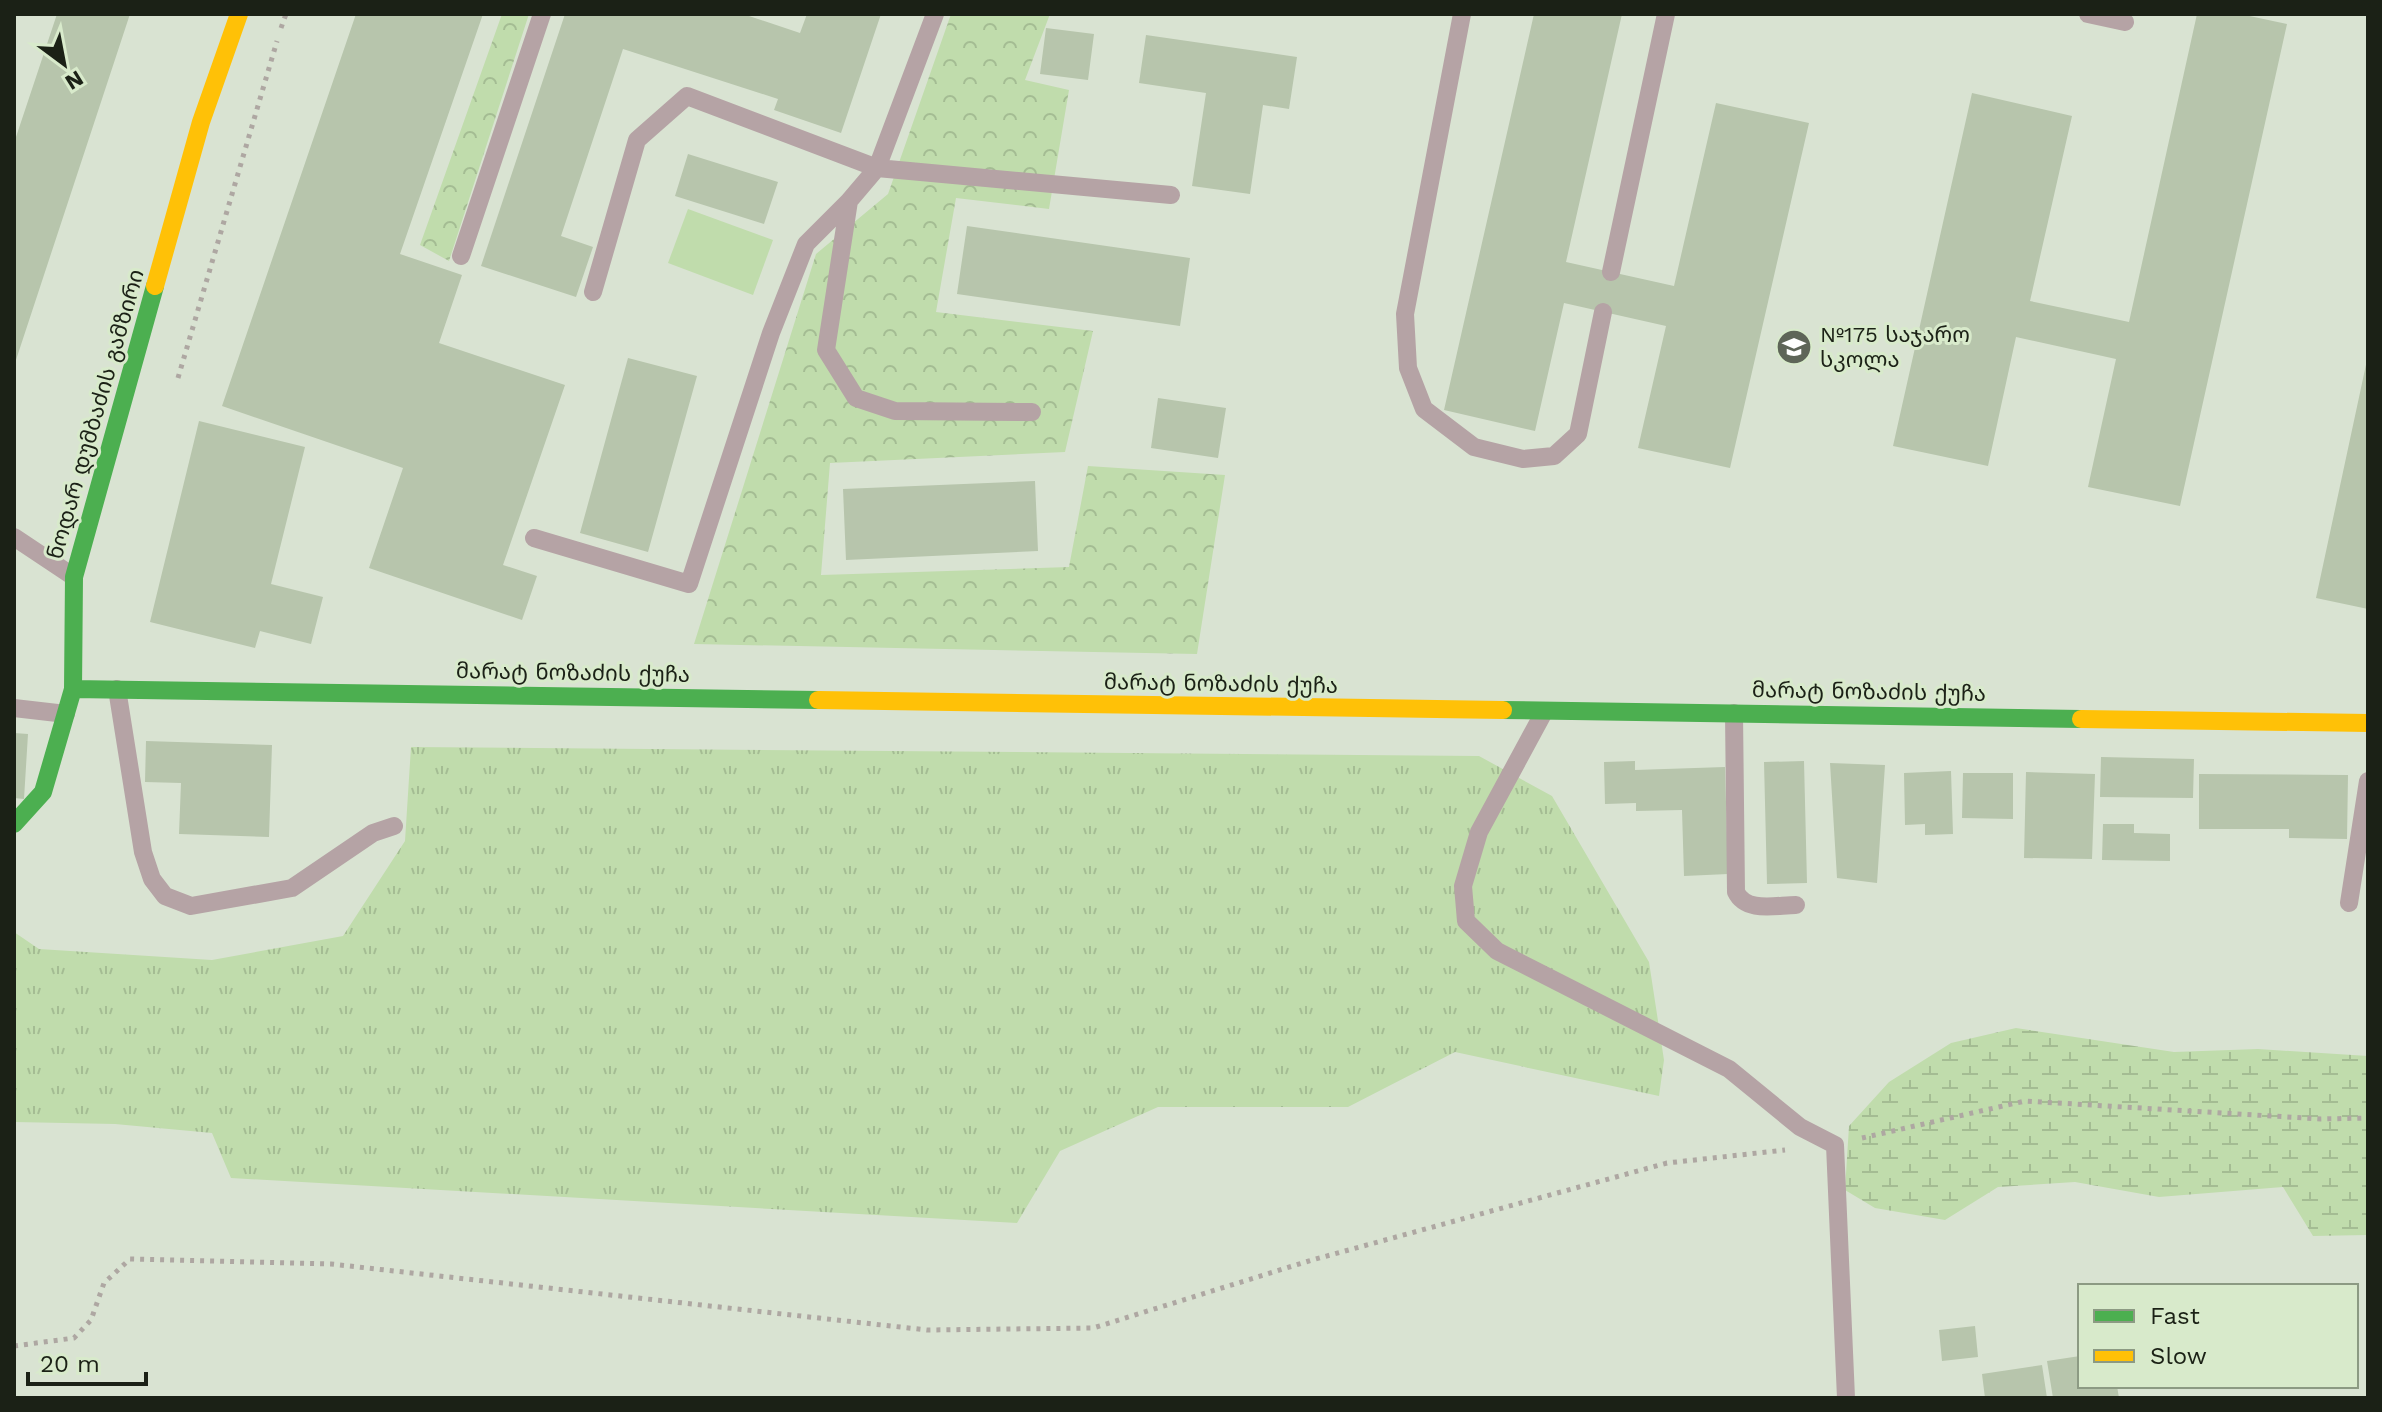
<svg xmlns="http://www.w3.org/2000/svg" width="2382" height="1412" viewBox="0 0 2382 1412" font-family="'Work Sans','Noto Sans Georgian',sans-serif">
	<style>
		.grass { fill: url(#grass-tufts) }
		.forest { fill: url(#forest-crowns) }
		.wetland { fill: url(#wetland-marsh) }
		.pitch { fill: #c0dcac }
		.building { fill: #b7c5ac }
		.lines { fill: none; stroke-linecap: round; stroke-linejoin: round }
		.path { stroke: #aea7a2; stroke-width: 5; stroke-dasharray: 4 6; stroke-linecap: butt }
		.lane { stroke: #b5a3a5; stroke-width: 18 }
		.fast { stroke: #4caf50; stroke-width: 18 }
		.slow { stroke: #ffc107; stroke-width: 18 }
		.labels { text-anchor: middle; stroke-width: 6; stroke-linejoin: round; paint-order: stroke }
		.poi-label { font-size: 22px; fill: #1b2116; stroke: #d8eacb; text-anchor: start }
		.street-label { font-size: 22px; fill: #1b2116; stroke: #d8eacb }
	</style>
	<defs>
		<pattern id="grass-tufts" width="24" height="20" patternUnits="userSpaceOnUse" patternTransform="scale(2)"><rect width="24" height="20" fill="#c0dcac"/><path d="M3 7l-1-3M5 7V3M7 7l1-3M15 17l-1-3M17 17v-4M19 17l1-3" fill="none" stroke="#a4bc93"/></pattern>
		<pattern id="forest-crowns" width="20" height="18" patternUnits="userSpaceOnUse" patternTransform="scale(2)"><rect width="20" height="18" fill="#c0dcac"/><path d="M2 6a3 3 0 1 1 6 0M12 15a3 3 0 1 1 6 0" fill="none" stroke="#a4bc93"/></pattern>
		<pattern id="wetland-marsh" width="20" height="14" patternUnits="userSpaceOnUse" patternTransform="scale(2)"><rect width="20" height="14" fill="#c0dcac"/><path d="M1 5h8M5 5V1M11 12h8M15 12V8" fill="none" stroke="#a4bc93"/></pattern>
	</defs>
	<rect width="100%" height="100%" fill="#d9e3d2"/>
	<path class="grass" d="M411,747L1479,756L1552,796L1649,962L1664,1060L1659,1096L1455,1052L1348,1107H1158L1060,1151L1017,1223L231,1178L212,1133L115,1124L14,1122V932L39,949L212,960L343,936L405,841Z"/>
	<path class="forest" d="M502,14H529L449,261L420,245Z
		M951,14H1050L1025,80L1069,90L1049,209L956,198L936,312L1093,331L1065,452L830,463L821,575L1069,567L1088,466L1225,475L1197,654L694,644L816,254L888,194Z"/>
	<path class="wetland" d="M2016,1028L2174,1052L2258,1049L2368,1056V1235L2313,1236L2283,1187L2159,1197L2075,1182L1998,1187L1945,1220L1875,1208L1845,1190L1849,1126L1889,1082L1951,1043Z"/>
	<path class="pitch" d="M688,209L773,240L753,295L668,263Z"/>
	<path class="building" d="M57,14H130L15,363L14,143Z
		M356,14H483L400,254L462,275L439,343L565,385L503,565L537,576L522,620L369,568L403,468L222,406Z
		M565,14H743L800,33L807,14H881L841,133L774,110L778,99L623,49L561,236L593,247L576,297L481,266Z
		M1534,14H1622L1566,262L1674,286L1716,103L1809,123L1730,468L1638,448L1666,326L1564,303L1535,431L1444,410Z
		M2197,14H2240L2287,24L2180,506L2088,487L2116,359L2016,337L1988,466L1893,446L1972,93L2072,116L2030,301L2129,322Z
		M1046,28L1094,34L1088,80L1040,74Z
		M1146,35L1297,57L1289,109L1263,105L1250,194L1192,186L1206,93L1139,83Z
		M688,154L778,182L764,224L675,196Z
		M967,226L1190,258L1180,326L957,294Z
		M628,358L697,376L648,552L580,533Z
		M2367,360H2368V609L2316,598Z
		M1158,398L1226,408L1218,458L1151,448Z
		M199,421L305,447L271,584L323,597L311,644L260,631L255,648L150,622Z
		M1035,481L1038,551L846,560L843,489Z
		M14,733L28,734L24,799L14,798Z
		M146,741L272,745L269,837L179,834L181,783L145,782Z
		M2101,757L2194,759L2193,798L2100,797Z
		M1635,761V770L1725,767L1728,874L1684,876L1682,810L1636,811V803L1605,804L1604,762Z
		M1804,761L1807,883L1767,884L1764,762Z
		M1830,763L1885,765L1877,883L1837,878Z
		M1951,771L1953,834L1925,835V824L1905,825L1904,773Z
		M2026,772L2095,774L2092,859L2024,858Z
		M1963,773H2013V819L1962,818Z
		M2199,774L2348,775L2347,839L2289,838V829H2199Z
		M2103,824H2134V833L2170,834V861L2102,860Z
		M1975,1326L1978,1357L1942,1361L1939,1330Z
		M2080,1356V1386H2117L2119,1398H2053L2047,1361Z
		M2042,1365L2047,1398H1985L1982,1374Z"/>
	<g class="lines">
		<path class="path" d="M281,28L286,14
			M178,378L277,41
			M1862,1138L2025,1101L2321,1119L2368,1118
			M14,1346L74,1338L91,1320L104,1283L130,1259L331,1264L927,1330L1093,1328L1312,1260L1667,1163L1785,1150"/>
		<path class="lane" d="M1462,14L1405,314L1408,368L1424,409L1474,447L1523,459L1554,456L1578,434L1603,312
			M2088,14L2125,22
			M849,201L826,350L856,398L895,411L1032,412
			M461,256L542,14
			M1611,272L1666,14
			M593,292L637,140L687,96L877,168L1171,195
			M14,537L74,577
			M534,538L689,584L771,333L806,244L849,201L877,168L935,14
			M117,689L143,852L152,879L165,896L191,906L292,888L373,833L394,826
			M14,708L66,714
			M1544,712L1479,832L1463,886L1466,921L1497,951L1729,1069L1800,1127L1835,1145L1846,1398
			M1734,713L1736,892C1746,913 1776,905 1796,905
			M2349,903L2368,781"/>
		<path class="fast" d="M73,689L818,700
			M1503,710L2081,719
			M14,824L43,792L73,689L74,577L155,286"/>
		<path class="slow" d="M155,286L201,122L239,14
			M818,700L1503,710
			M2081,719L2368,723"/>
	</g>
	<defs>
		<symbol id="school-disc" viewBox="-11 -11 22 22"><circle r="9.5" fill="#5e6558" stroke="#d8eacb"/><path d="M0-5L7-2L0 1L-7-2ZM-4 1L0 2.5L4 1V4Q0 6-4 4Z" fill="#fff"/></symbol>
	</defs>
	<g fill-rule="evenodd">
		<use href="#school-disc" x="1774" y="327" width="40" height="40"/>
	</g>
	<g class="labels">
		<g class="poi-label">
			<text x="1820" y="342">№175 საჯარო<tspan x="1820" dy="25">სკოლა</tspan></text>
		</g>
		<g class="street-label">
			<text transform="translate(95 414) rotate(-74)" y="8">ნოდარ დუმბაძის გამზირი</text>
			<text transform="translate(573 672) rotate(1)" y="8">მარატ ნოზაძის ქუჩა</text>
			<text transform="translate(1221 683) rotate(1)" y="8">მარატ ნოზაძის ქუჩა</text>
			<text transform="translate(1869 691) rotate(1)" y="8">მარატ ნოზაძის ქუჩა</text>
		</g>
	</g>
	<rect width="2382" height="1412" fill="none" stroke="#1b2116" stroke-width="32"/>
	<rect x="2078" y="1284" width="280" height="104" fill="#d8eacb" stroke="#8c9a83" stroke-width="2"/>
	<rect x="2094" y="1310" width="40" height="12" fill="#4caf50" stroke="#8c9a83" stroke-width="2"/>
	<text x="2150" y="1324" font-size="24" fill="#1b2116">Fast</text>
	<rect x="2094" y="1350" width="40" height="12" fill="#ffc107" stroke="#8c9a83" stroke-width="2"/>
	<text x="2150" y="1364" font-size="24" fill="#1b2116">Slow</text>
	<g transform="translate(64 64) rotate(148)" stroke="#d8eacb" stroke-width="6" paint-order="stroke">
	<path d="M0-6L14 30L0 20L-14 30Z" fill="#1b2116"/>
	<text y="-12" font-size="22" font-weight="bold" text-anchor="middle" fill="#1b2116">N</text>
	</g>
	<path d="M28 1372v12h118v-12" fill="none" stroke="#1b2116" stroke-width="4"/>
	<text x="40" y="1372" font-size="24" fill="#1b2116" stroke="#d8eacb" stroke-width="6" paint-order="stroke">20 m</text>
</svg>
